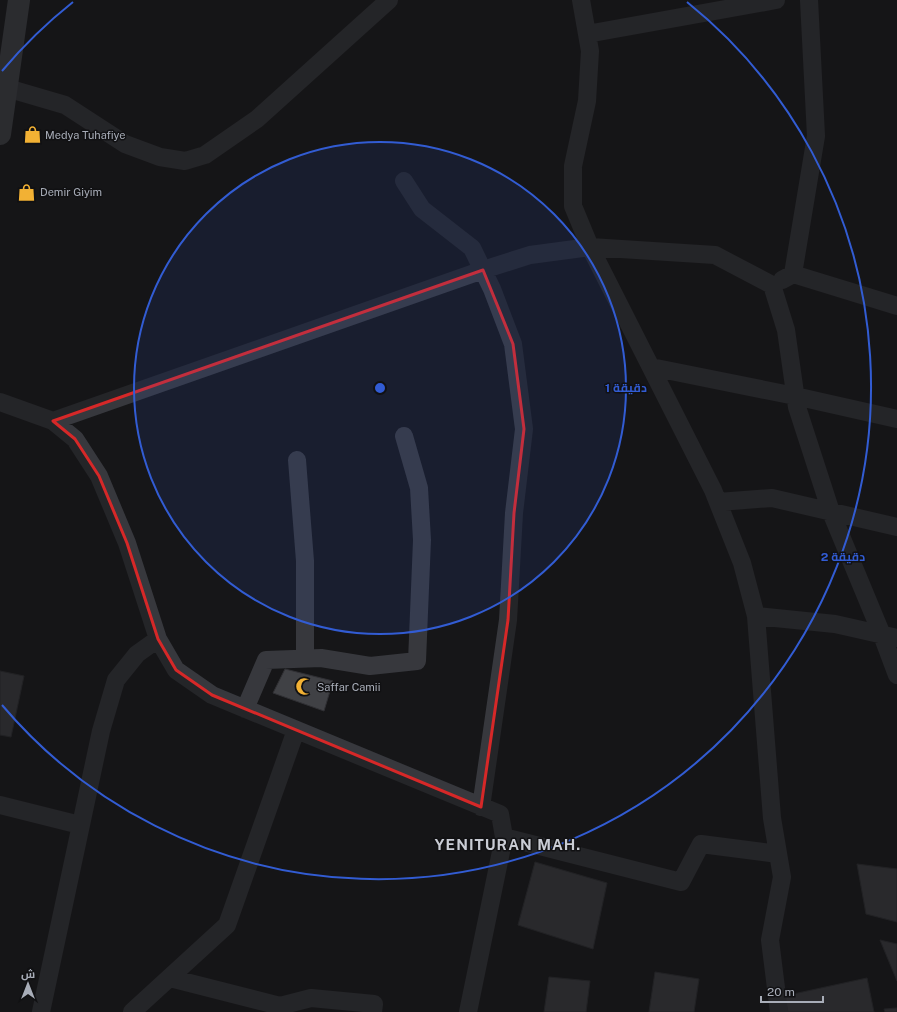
<svg xmlns="http://www.w3.org/2000/svg" width="897" height="1012" viewBox="0 0 897 1012" font-family="'Public Sans',Cairo,sans-serif">
	<style>
		.building { fill: #404145; stroke: #303034 }
		.lines { fill: none; stroke-linecap: round; stroke-linejoin: round }
		.street { stroke: #37383d; stroke-width: 18 }
		.secondary { stroke: #45474d; stroke-width: 22 }
		.marked { fill: none; stroke: #d62828; stroke-width: 3; stroke-linejoin: round }
		.ring { fill: none; stroke: #325cd3; stroke-width: 2 }
		.labels { text-anchor: middle; stroke-width: 3; stroke-linejoin: round; paint-order: stroke }
		.poi-label { font-size: 11px; fill: #a8adb8; stroke: #111113; text-anchor: start }
		.district-label { font-size: 15px; font-weight: bold; letter-spacing: 1px; fill: #c9ccd4; stroke: #111113 }
		.centre { fill: #325cd3; stroke: #111113; stroke-width: 2 }
		.ring-label { font-size: 12px; text-anchor: middle; font-weight: bold; fill: #325cd3; stroke: #111113; stroke-width: 3; stroke-linejoin: round; paint-order: stroke }
	</style>
	<rect width="100%" height="100%" fill="#161618"/>
	<path class="building" d="M285,669L333,681L324,711L273,693Z
		M0,671L24,676L11,737L0,735Z
		M535,862L607,883L593,949L518,925Z
		M857,864L897,869V922L866,914Z
		M880,940L897,944V981Z
		M655,972L699,979L694,1012H649Z
		M549,977L590,981L586,1012H544Z
		M867,978L874,1012H788L784,996Z
		M897,1008V1012H885L884,1009Z"/>
	<g class="lines">
		<path class="street" d="M581,0L590,51L587,101L573,166V206L590,247L713,490L742,563L756,616L772,818L782,877L770,940L779,1012
			M587,34L776,0
			M0,86L65,105L125,144L160,157L185,161L205,155L257,119L389,0
			M404,181L422,209L472,248L492,289L513,344L524,429L514,513L508,620L481,807
			M793,274L816,136L809,0
			M782,280L793,274L897,306
			M651,367L795,396L897,419
			M0,402L53,421L75,439L99,476L127,543L158,639L176,670L212,695L500,814L504,837L681,882L701,844L778,854
			M53,421L483,270L530,255L590,247L715,255L772,285L786,330L797,407L831,512L882,635L897,675
			M297,460L305,561V658
			M718,502L772,498L897,527
			M756,616L835,624L897,638
			M245,709L266,660L321,658L370,666L417,661L422,540L419,488L404,436
			M0,805L80,825
			M170,978L280,1006L311,998L374,1004L373,1012
			M41,1012L101,731L116,680L137,654L158,639
			M132,1012L227,925L296,730
			M468,1012L504,837"/>
		<path class="secondary" d="M0,134L19,0"/>
	</g>
	<path d="M0 0H897V1012H0ZM483,270L513,344L524,429L514,513L508,620L481,807L212,695L176,670L158,639L127,543L99,476L75,439L53,421Z" fill="#161618" fill-opacity=".55" fill-rule="evenodd"/>
	<path class="marked" d="M483,270L513,344L524,429L514,513L508,620L481,807L212,695L176,670L158,639L127,543L99,476L75,439L53,421Z"/>
	<circle cx="380" cy="388" r="246" fill="#325cd3" fill-opacity=".12"/>
	<g class="ring">
		<circle cx="380" cy="388" r="246"/>
		<path d="M2 71A493 493 0 0 1 73 2M687 2A493 493 0 1 1 2 705"/>
	</g>
	<defs>
		<symbol id="shop-bare" viewBox="-9 -9 18 18"><path d="M-5-2.5h2.3a2.7 3.5 0 0 1 5.4 0H5L5.5 6h-11ZM-1.5-2.5h3a1.5 2.3 0 0 0-3 0Z" fill="#f2b134" stroke="#111113" stroke-width="2.5" paint-order="stroke"/></symbol>
		<symbol id="mosque-bare" viewBox="-9 -9 18 18"><path d="M3.5-4.9A6 6 0 1 0 3.5 4.9A5 5 0 1 1 3.5-4.9Z" fill="#f2b134" stroke="#111113" stroke-width="2.5" paint-order="stroke"/></symbol>
	</defs>
	<g fill-rule="evenodd">
		<use href="#shop-bare" x="20" y="122" width="25" height="25"/>
		<use href="#shop-bare" x="14" y="180" width="25" height="25"/>
		<use href="#mosque-bare" x="292" y="674" width="25" height="25"/>
	</g>
	<g class="labels">
		<g class="poi-label">
			<text x="45" y="139">Medya Tuhafiye</text>
			<text x="40" y="196">Demir Giyim</text>
			<text x="317" y="691">Saffar Camii</text>
		</g>
		<g class="district-label">
			<text x="508" y="850">YENITURAN MAH.</text>
		</g>
	</g>
	<circle cx="380" cy="388" r="6" class="centre"/>
	<g class="ring-label">
		<text x="626" y="392">1 دقيقة</text>
		<text x="843" y="561">2 دقيقة</text>
	</g>
	<g transform="translate(28 984)" stroke="#111113" stroke-width="3" paint-order="stroke">
	<path d="M0-3L7 15L0 10L-7 15Z" fill="#a8adb8"/>
	<text y="-6" font-size="11" font-weight="bold" text-anchor="middle" fill="#a8adb8">ش</text>
	</g>
	<path d="M761 996v6h62v-6" fill="none" stroke="#a8adb8" stroke-width="2"/>
	<text x="767" y="996" font-size="12" fill="#a8adb8" stroke="#111113" stroke-width="3" paint-order="stroke">20 m</text>
</svg>
